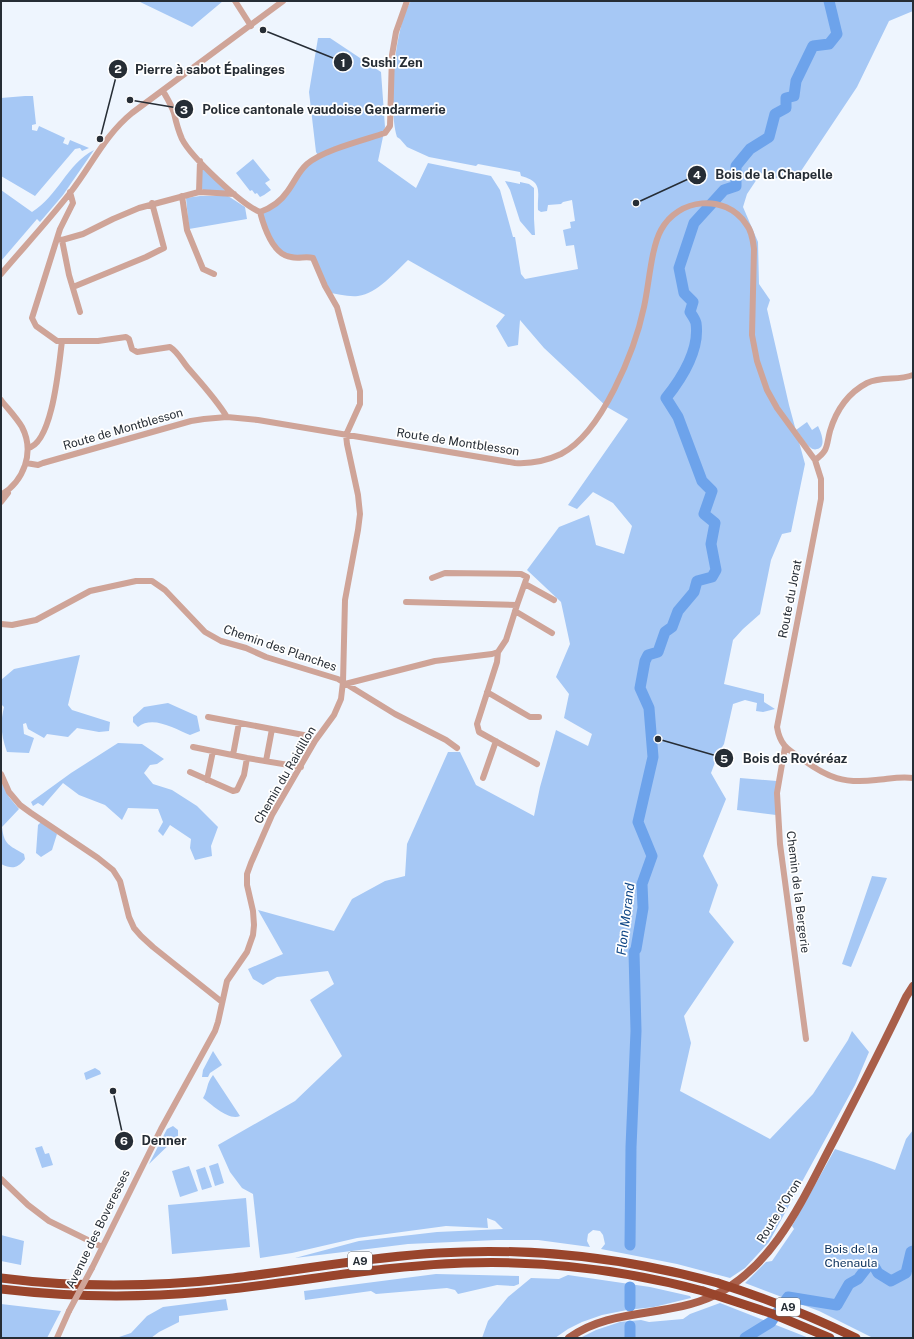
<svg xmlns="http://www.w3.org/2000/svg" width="914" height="1339" viewBox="0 0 914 1339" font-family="'Public Sans',sans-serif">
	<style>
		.green { fill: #a6c8f5 }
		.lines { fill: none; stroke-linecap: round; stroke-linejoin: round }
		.river { stroke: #6da3eb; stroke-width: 11 }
		.minor { stroke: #cfa498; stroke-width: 6 }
		.major { stroke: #a95f4a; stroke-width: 8 }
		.highway { stroke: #99452c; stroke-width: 9 }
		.minor-bridge { stroke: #cfa498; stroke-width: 6 }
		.highway-bridge { stroke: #99452c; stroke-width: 9 }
		.labels { text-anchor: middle; stroke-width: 3.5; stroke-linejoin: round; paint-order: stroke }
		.shield { fill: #fff; stroke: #676c72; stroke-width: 1 }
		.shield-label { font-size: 11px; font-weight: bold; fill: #262d35 }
		.street-label { font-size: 12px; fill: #262d35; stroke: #fff }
		.park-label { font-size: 12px; fill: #092f5b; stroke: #fff }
		.water-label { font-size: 13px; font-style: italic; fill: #104786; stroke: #fff }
		.leader { fill: none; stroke: #262d35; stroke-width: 1.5 }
		.callout-dot { fill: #262d35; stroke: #fff; stroke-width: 1.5 }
		.mark-label { font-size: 12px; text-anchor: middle; font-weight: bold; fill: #fff }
		.callout-label { font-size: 13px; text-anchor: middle; font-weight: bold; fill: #262d35; stroke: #fff; stroke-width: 3.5; stroke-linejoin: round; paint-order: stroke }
	</style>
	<rect width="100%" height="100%" fill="#eef5fe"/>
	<path class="green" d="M138,1H223L192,27C174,18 156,10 138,1Z
		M411,1H913V11L889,21L857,87L801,171L774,179L761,173L747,194L743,207L758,242L759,284L770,300L767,309L789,405L805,464L791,532L782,534L771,560L760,614L743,629L733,640L724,684L764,694V702L775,709L763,712L756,711L757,703L745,700L733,704L724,744L719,752L711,773L726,799L703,856L718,885L709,912L734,942L684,1016L691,1043L680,1091L770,1139L813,1094L848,1040L852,1031L869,1052L855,1085L769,1242L745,1268L730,1278L677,1264L601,1249L605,1244L603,1235L600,1231L593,1230L588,1234L587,1241L590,1247L538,1240H497L408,1244L295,1258L359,1241L437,1232L503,1229L495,1221L487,1218L488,1228L446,1226L357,1238L292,1253L260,1258L253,1194L242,1188L230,1172L218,1145L295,1101L342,1056L310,1000L334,984L328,971L277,977L263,985L253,979L248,969L283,954L258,910L334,931L352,899L385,881L405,876L407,844L448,752H460L476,785L534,816L540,787L556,730L588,746L592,734L564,718L569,694L556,677L570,644L561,602L527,570L559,527L589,515L596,545L624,554L632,526L613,503L593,492L577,509L568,505L628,419L607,407L544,348L520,320L518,345L508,347L496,326L505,315L408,260C394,273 378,293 358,296C348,297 337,294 327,292L312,256L288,257L275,250L260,212L275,204L304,167L319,157L316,152L309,92L318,38H330L381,72L385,127L378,161L416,188L428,163L491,176L500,190L513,237H515L521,274L525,279L578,269L574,245L566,246L563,230L571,228L570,222L575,221L572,200L563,202L561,204L548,205L547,211L541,212L538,210C537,192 544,182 521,176L520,172L478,164L476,166L429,157L407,147L400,139L397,137C388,109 394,26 411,1Z
		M25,96H33L36,124L32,125V130L37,131L39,126L65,138L63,143L68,145L70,140L89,148L82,151L80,148L75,149L35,196L1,176V98Z
		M94,150L63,195L40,222L37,219L1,261V190L32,212C58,196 67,164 94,150Z
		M253,159L270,180L265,183L271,190L264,195L260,197L257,193L255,194L252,190L250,191L236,173Z
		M202,168L228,192L205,191L202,189Z
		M505,181L520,184V182L529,184L534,188V219L535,235H532L520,221L510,190Z
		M200,196H228L245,207L247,219L189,229L186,198Z
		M807,422L812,430L818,426C821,432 827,447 817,449C815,450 812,449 811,448C805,444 801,435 796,430Z
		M80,655L68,705L72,710L110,722L109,731L99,732L77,728L68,737L47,734L44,738L28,729L26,723L23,724L24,734L34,738L29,753L7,752C1,735 0,724 4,707L1,704V680L14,669Z
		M168,703L197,716L200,731L190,735C175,729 153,715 138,727L133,722V717L144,707Z
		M118,743L142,744L164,759L157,764L150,765L144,773L153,784L172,790L197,806L218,827L211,846L212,856L195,860L190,848L191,839L170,825L163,836L158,831L163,822L158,809L128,808L122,820L105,805L79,795L63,783L43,806L38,803L33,806L31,802L71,773Z
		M740,778L777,781L776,815L737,810Z
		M1,781L9,797L19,809L2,827C4,845 9,845 24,854L25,859C17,869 12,869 1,864Z
		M41,822L57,834L52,850L41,857L36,853L38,825Z
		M872,876L887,878L851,967L842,964Z
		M213,1051L222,1065L210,1073L208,1077H202L203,1070Z
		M95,1068L100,1071L101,1074L86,1080L84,1073Z
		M213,1075L240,1116C229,1121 212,1105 203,1098C208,1090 206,1084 213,1075Z
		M173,1126L178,1130V1136L149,1164L167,1129Z
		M913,1130V1338H873L819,1311L745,1283L766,1262L772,1261L794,1229L792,1226L835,1149L874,1162L895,1170L906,1139Z
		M42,1146L45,1154L49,1153L53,1165L42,1168L35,1148Z
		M218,1163L224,1183L215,1186L209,1166Z
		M189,1166L198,1191L180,1197L172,1171Z
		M205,1167L212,1187L202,1190L196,1170Z
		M246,1198L250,1247L172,1254L168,1205Z
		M1,1235L24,1241L21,1265L1,1261Z
		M436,1274L519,1276V1284L514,1286L497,1285L458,1294L455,1290L447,1288L376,1294L371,1291L305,1300L304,1291Z
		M568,1275L650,1287L690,1296L691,1298L654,1307L627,1310L602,1315L582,1322L568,1329L555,1338H482L488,1321L508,1297L531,1278L559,1279Z
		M226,1299L228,1310L179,1316V1322L159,1332L151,1338H116L131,1333L147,1316L163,1307Z
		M720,1303L809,1338H580L596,1330L620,1322L641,1320L649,1322L683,1319L690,1314Z
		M1,1304L61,1311L47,1338H1Z"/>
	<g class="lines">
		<path class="river" d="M630,1245L631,1147L636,1031L634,952L636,949L643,908L642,884L652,856L638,822L653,757L649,708L640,688L645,661L648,655L658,652L665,632L672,627L678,611L694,592L697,581L712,577L716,570L711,544L715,523L704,514L712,491L702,481L678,417L666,398C682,378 700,350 696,323C695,319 692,315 690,312L693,302L684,293L679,268L694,223L724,190L736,186V166L750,149L769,137L775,114L786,108V98L794,96L796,81L813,46L829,44L837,34L829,1
			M630,1306V1287
			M630,1338V1326
			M745,1338L771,1322L788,1297L837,1305L849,1284L858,1279L868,1266H874L878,1273L891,1281L906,1273L911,1252L913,1251"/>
		<path class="minor" d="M235,1L251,26
			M70,192L73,203L60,229L32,318L36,326L57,341H98L126,337L129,339L132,349L137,352L170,347C178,352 182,361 188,368C202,384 216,399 227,417
			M199,192L234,194
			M182,196L187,230L203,269L214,274
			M260,212C271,208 281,201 287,192C294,183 298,172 307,164C323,150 364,140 385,133L390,126L392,55L396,32L407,1
			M57,239L62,240L83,234L113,219L139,208L199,192L200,161
			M62,240L69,275L80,312
			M1,274C24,247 48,221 70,193C92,165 104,136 132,113L283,1
			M73,287L146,257L164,248L152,203
			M1,400C8,409 16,417 22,427C35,452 24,481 1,495
			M28,448C53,443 59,363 62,341
			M815,460C829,450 826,446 830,431C836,411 848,393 867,383C882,376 898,381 913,375
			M26,463L38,465L43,463L191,421L204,419L227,417L258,420L515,463C532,464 546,461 561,454C602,433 635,350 644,307C649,285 651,248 661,230C678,198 725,193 746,224C752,231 753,241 754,249L752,335L757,361L767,390L777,408L815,460L821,479V499L777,727C780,745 787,749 802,759C828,778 844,784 876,780C889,779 900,776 913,778
			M1,502L8,493
			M525,584L554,600
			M406,602L517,605
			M515,611L552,633
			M1,624L12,625L36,620L90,591L136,581H152L165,590L205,632L221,641L246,648L266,657L338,679L395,714L446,740L457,748
			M498,652L497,662L477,724L479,732L537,764
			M345,684L435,661L492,654L498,652L506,640L517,605L527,577L521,574L445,573L432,578
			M487,692L530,717H539
			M208,717L309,736
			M193,747L247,758L301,767
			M785,747L777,793L780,844L806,1039
			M233,755L239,723
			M266,761L272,729
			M190,772L233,791L237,790L244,775L247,758
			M1,774L9,792L20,805L31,813L98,858L113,870L120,881L129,917L134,928L141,936L153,947L222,1002
			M483,778L496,741
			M207,780L213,751
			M1,1179L28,1205L49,1221L102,1247
			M92,1268L161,1129L215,1031L218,1022L227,981L247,952L253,935L254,925L253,911L247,885V874L251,863L272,815L315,741L334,715L341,699L343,682L345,600L358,530L360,514L358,495L347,444L346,435L360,404V391L337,307L325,286L313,258C306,256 298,259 291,257C273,255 264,227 260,212C242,205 191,157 182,139C178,130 176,122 174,113C171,104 167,98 163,91
			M57,1338L69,1311"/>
		<path class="major" d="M569,1338C611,1307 668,1318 715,1295C776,1265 804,1196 834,1140C859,1092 883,1045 906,997L913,986"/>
		<path class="highway" d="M1,1278C78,1288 155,1287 233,1278C301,1270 369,1257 438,1253C532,1247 626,1258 718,1283
			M1,1289C68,1297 136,1298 203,1292C290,1284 376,1266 464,1263C545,1260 624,1270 703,1291"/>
		<path class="minor-bridge" d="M69,1311L92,1268"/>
		<path class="highway-bridge" d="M718,1283C765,1298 811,1316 856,1338
			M703,1291L773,1314L830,1338"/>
	</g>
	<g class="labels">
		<g class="shield">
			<rect x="348" y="1252" width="24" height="18" rx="3"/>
			<rect x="776" y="1298" width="24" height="18" rx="3"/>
		</g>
		<g class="shield-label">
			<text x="360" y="1265">A9</text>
			<text x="788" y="1311">A9</text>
		</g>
		<g class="street-label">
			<text transform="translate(123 429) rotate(-16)" y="4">Route de Montblesson</text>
			<text transform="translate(458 442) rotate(9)" y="4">Route de Montblesson</text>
			<text transform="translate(790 599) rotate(-79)" y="4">Route du Jorat</text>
			<text transform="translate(280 648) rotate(19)" y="4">Chemin des Planches</text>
			<text transform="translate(285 775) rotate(-60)" y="4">Chemin du Raidillon</text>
			<text transform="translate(798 892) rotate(83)" y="4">Chemin de la Bergerie</text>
			<text transform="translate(779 1211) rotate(-58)" y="4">Route d'Oron</text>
			<text transform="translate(98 1229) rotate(-64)" y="4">Avenue des Boveresses</text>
		</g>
		<g class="park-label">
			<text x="851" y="1253">Bois de la<tspan x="851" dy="14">Chenaula</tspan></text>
		</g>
		<g class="water-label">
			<text transform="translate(625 919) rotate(-83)" y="5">Flon Morand</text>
		</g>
	</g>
	<path class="leader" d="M263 30L343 62M100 139L118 69M130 100L184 109M636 203L697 175M658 739L724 758M113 1091L124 1141"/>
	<g class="callout-dot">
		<circle cx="263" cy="30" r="4"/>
		<circle cx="100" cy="139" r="4"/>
		<circle cx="130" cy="100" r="4"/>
		<circle cx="636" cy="203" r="4"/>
		<circle cx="658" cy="739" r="4"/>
		<circle cx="113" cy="1091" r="4"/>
		<circle cx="343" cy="62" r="10"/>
		<circle cx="118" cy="69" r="10"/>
		<circle cx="184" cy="109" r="10"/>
		<circle cx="697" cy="175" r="10"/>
		<circle cx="724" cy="758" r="10"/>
		<circle cx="124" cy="1141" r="10"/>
	</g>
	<g class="mark-label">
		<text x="343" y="67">1</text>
		<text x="118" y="73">2</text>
		<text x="184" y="114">3</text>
		<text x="697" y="179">4</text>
		<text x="724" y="763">5</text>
		<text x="124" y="1145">6</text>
	</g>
	<g class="callout-label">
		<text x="392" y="67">Sushi Zen</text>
		<text x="210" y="74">Pierre à sabot Épalinges</text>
		<text x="324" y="114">Police cantonale vaudoise Gendarmerie</text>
		<text x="774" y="179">Bois de la Chapelle</text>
		<text x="795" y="763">Bois de Rovéréaz</text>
		<text x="164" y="1145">Denner</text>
	</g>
	<rect width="914" height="1339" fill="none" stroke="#262d35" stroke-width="4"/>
</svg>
